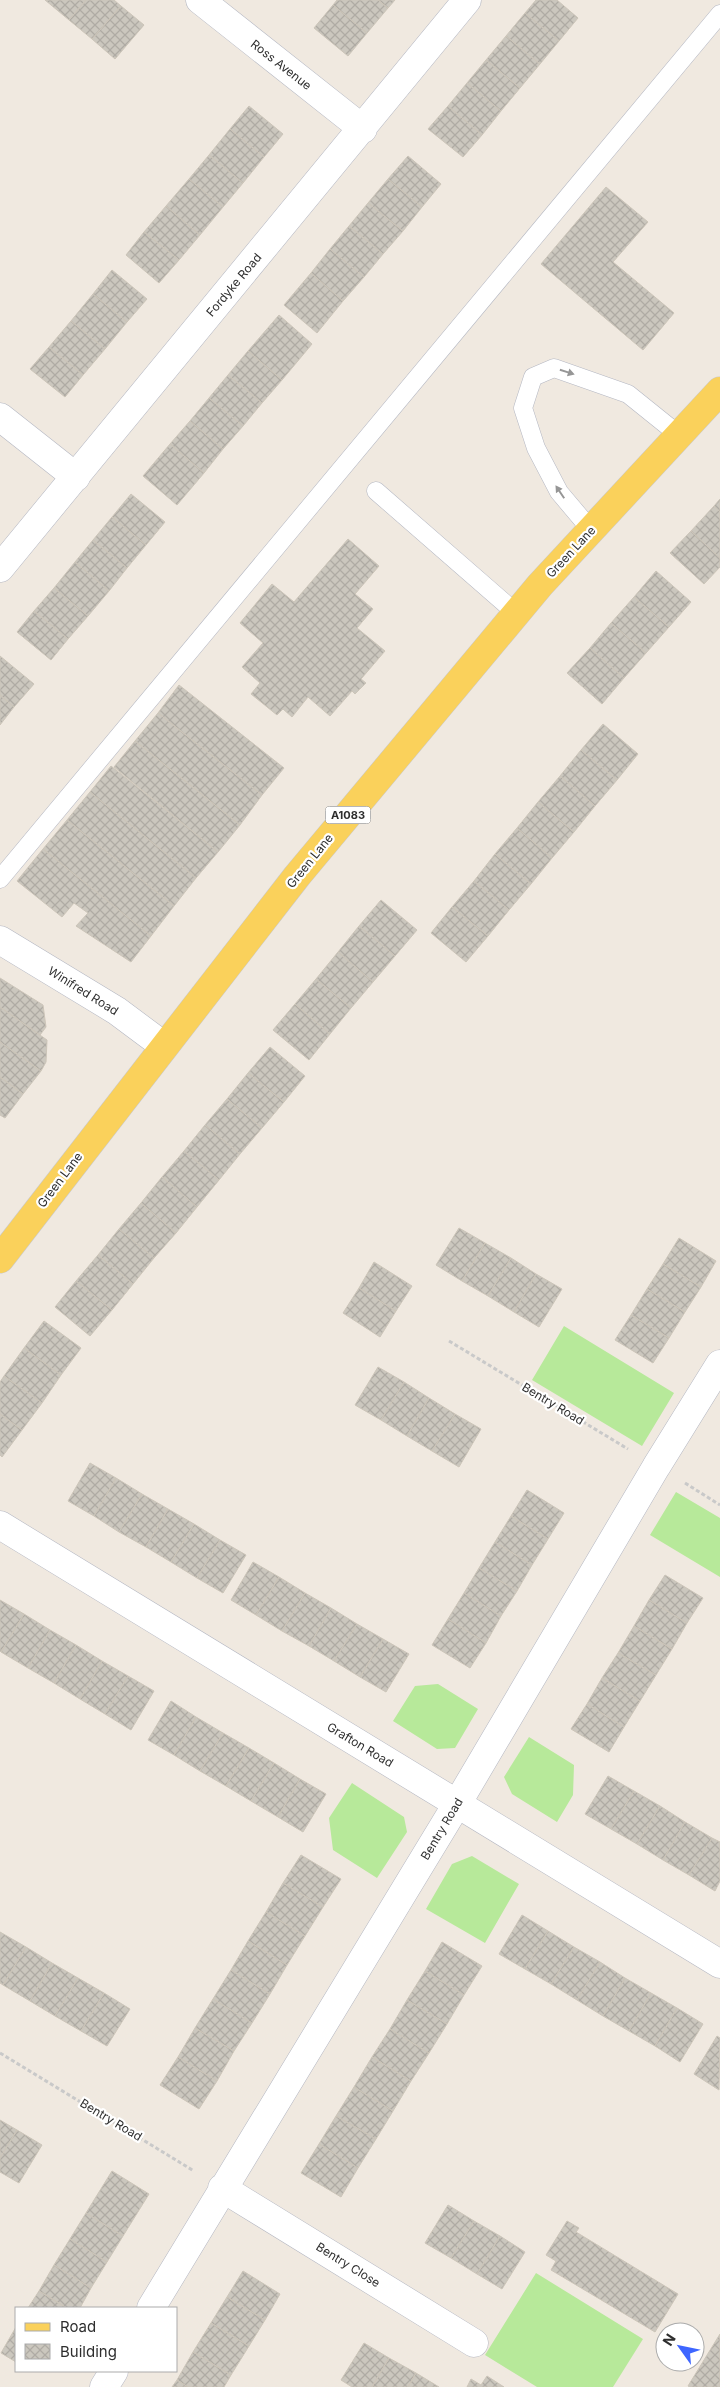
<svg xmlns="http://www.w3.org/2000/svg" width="720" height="2387" viewBox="0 0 720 2387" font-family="Inter,sans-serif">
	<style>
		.grass { fill: #b7e99a }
		.building { fill: url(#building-cross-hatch); stroke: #ccc5b9 }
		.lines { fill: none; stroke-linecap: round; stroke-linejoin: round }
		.lane-casing { stroke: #b4b7c2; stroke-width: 19 }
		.street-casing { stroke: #b4b7c2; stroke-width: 29 }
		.primary-casing { stroke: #c9c9c9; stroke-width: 29 }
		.path { stroke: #c9c9c9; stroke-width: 3; stroke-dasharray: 4 2.5; stroke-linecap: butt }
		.lane { stroke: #fff; stroke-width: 18 }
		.street { stroke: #fff; stroke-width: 28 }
		.primary { stroke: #fad15b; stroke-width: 28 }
		.oneway { fill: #969696 }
		.labels { text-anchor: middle; stroke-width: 4.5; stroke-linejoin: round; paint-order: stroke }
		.shield { fill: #fff; stroke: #6d6d6d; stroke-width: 1 }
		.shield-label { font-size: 11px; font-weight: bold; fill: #2e2e2e }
		.street-label { font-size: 12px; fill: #2e2e2e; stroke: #fff }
	</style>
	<defs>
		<pattern id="building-cross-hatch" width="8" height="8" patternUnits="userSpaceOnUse" patternTransform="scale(1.25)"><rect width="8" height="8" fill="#cbc7be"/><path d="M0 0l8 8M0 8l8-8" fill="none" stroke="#afaba4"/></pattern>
	</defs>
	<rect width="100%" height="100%" fill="#f0e9e0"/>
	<path class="grass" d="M564,1326L674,1393L642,1446L532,1380Z
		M676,1492L720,1518V1577L650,1535Z
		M438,1684L478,1709L455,1748L437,1749L393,1721L415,1686Z
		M529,1737L574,1765L573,1795L557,1822L512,1794L504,1777Z
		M352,1783L404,1817L407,1832L377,1878L333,1850L329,1818Z
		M472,1856L519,1884L485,1943L426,1909L452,1864Z
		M536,2273L643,2339L613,2387H537L485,2355Z"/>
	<path class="building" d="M45,0H86L69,20Z
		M86,0H114L121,6L92,39L69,20Z
		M337,0H378L388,8L367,33L333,5Z
		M378,0H395L388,8Z
		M536,0H557L578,18L559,41L525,13Z
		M333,5L367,33L348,56L314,28Z
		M121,6L144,25L115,59L92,39Z
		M525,13L559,41L540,64L506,36Z
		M506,36L540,64L520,88L486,60Z
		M486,60L520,88L501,111L467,83Z
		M467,83L501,111L482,135L448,106Z
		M249,106L283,134L264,157L230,129Z
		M448,106L482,135L463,157L428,129Z
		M230,129L264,157L243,183L209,155Z
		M209,155L243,183L223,207L189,179Z
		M408,156L441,184L422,207L388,179Z
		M189,179L223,207L200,235L166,206Z
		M388,179L422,207L403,231L368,203Z
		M606,187L648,222L613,262L674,313L643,350L541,264Z
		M368,203L403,231L383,254L349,226Z
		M166,206L200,235L179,260L144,232Z
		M349,226L383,254L364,277L330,249Z
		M144,232L179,260L159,283L126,255Z
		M330,249L364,277L343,301L311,273Z
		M112,270L147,299L127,322L93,294Z
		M311,273L343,301L317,333L284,305Z
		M93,294L127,322L105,349L71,321Z
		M279,315L312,344L282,380L248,351Z
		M71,321L105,349L83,375L49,347Z
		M49,347L83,375L65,397L30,369Z
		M248,351L282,380L262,403L228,375Z
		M228,375L262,403L243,426L209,398Z
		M209,398L243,426L223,449L190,421Z
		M190,421L223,449L204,473L170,444Z
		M170,444L204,473L177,505L143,476Z
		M131,494L165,522L146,545L112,517Z
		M720,499V512L714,506Z
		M714,506L720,512V558L691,531Z
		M112,517L146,545L127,568L93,540Z
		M691,531L720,558V567L704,584L670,553Z
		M348,539L379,566L355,594L373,609L357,628L385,651L361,679L366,683L355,694L352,691L330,716L308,697L292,717L283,709L277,715L251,694L260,683L242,667L263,643L240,623L272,584L294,602Z
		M93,540L127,568L109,591L75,562Z
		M75,562L109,591L88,616L54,588Z
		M656,571L691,602L669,627L634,597Z
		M54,588L88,616L68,639L34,611Z
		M634,597L669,627L646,653L611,623Z
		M34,611L68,639L51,660L17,632Z
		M611,623L646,653L624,678L590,648Z
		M590,648L624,678L602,704L567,673Z
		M0,656L34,684L14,707L0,695Z
		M179,685L284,768L262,795L158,713Z
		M0,695L14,707L0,725Z
		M158,713L262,795L240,825L135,741Z
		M603,724L638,754L617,780L581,750Z
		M135,741L240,825L218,852L114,767Z
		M581,750L617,780L595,806L560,776Z
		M111,766L218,852L196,878L90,792Z
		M560,776L595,806L574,832L538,802Z
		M90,792L196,878L174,906L67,820Z
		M538,802L574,832L552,858L517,828Z
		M67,820L174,906L151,936L43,849Z
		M517,828L552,858L531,884L495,854Z
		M43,849L151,936L131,962L76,926L88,913L74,903L62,917L17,881Z
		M495,854L531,884L509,910L474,881Z
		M474,881L509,910L488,936L452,907Z
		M381,900L417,930L395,956L359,926Z
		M452,907L488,936L466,962L431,933Z
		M359,926L395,956L373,982L338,952Z
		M338,952L373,982L351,1008L316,979Z
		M0,978L43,1005L46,1027L40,1035L0,1007Z
		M316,979L351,1008L330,1034L295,1004Z
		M295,1004L330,1034L309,1060L273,1030Z
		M0,1007L47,1040L46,1062L41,1071L0,1042Z
		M0,1042L41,1071L23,1094L0,1077Z
		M270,1047L305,1076L284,1102L248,1073Z
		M248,1073L284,1102L262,1128L227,1099Z
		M0,1077L23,1094L5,1118L0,1115Z
		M227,1099L262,1128L240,1154L205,1125Z
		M205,1125L240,1154L219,1180L184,1151Z
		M184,1151L219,1180L197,1207L162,1177Z
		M162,1177L197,1207L176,1233L141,1203Z
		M141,1203L176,1233L154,1258L119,1229Z
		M459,1228L485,1243L462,1281L436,1265Z
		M119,1229L154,1258L133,1284L98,1255Z
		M679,1238L716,1261L701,1287L663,1264Z
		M485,1243L511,1258L488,1296L462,1281Z
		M98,1255L133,1284L112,1310L76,1281Z
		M511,1258L536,1274L514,1312L488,1296Z
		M374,1262L412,1286L396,1311L359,1288Z
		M663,1264L701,1287L685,1312L647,1289Z
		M536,1274L562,1289L539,1327L514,1312Z
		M76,1281L112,1310L90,1336L55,1307Z
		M359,1288L396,1311L380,1337L343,1313Z
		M647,1289L685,1312L669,1338L631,1315Z
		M631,1315L669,1338L653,1363L615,1340Z
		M44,1321L81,1348L61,1375L24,1348Z
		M24,1348L61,1375L42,1403L4,1376Z
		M378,1367L404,1382L381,1420L355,1405Z
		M4,1376L42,1403L22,1430L0,1414V1382Z
		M404,1382L429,1398L407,1436L381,1420Z
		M429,1398L455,1414L432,1451L407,1436Z
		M0,1414L22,1430L2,1457L0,1455Z
		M455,1414L481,1429L459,1467L432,1451Z
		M90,1463L116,1478L94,1516L68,1501Z
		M116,1478L142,1494L119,1532L94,1516Z
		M527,1490L564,1513L548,1539L511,1516Z
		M142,1494L168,1509L146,1547L119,1532Z
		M168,1509L194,1524L171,1562L146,1547Z
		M511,1516L548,1539L532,1565L495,1542Z
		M194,1524L220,1540L197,1578L171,1562Z
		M220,1540L246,1555L223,1593L197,1578Z
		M495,1542L532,1565L517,1591L479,1568Z
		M253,1562L279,1577L256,1615L231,1600Z
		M479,1568L517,1591L501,1616L464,1593Z
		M665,1575L703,1598L687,1623L649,1600Z
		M279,1577L305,1593L282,1631L256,1615Z
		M305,1593L331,1608L309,1646L282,1631Z
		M464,1593L501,1616L486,1643L448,1619Z
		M0,1600L24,1614L1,1652L0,1651Z
		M649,1600L687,1623L672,1649L634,1626Z
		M331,1608L357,1624L334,1661L309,1646Z
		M24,1614L50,1630L28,1668L1,1652Z
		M448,1619L486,1643L470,1668L432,1645Z
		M357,1624L383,1639L360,1677L334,1661Z
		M634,1626L672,1649L656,1675L618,1653Z
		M50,1630L76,1645L54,1683L28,1668Z
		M383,1639L409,1654L386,1692L360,1677Z
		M76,1645L102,1661L80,1699L54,1683Z
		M618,1653L656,1675L640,1701L602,1678Z
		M102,1661L128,1676L105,1714L80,1699Z
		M128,1676L154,1691L131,1730L105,1714Z
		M602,1678L640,1701L624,1727L587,1704Z
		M171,1701L196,1717L174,1755L148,1740Z
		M587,1704L624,1727L609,1752L571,1729Z
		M196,1717L223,1733L200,1771L174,1755Z
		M223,1733L249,1748L226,1786L200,1771Z
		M249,1748L274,1763L251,1801L226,1786Z
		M274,1763L300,1779L278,1817L251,1801Z
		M608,1776L634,1791L611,1829L585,1814Z
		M300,1779L326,1794L303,1832L278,1817Z
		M634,1791L660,1806L637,1844L611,1829Z
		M660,1806L685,1822L663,1860L637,1844Z
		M685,1822L712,1838L689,1875L663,1860Z
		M712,1838L720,1842V1881L715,1891L689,1875Z
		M301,1855L341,1879L323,1907L283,1883Z
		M283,1883L323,1907L305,1936L266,1912Z
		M266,1912L305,1936L287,1965L248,1941Z
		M522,1915L548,1931L525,1969L499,1954Z
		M548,1931L574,1947L551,1984L525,1969Z
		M0,1932L26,1947L3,1985L0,1983Z
		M248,1941L287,1965L270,1994L231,1970Z
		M442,1942L482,1966L464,1995L425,1971Z
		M26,1947L52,1963L30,2001L3,1985Z
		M574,1947L600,1962L577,2000L551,1984Z
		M600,1962L625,1978L603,2016L577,2000Z
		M52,1963L78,1978L55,2016L30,2001Z
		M231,1970L270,1994L252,2023L213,1999Z
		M425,1971L464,1995L447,2024L407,2000Z
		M78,1978L104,1993L81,2031L55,2016Z
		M625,1978L651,1993L629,2031L603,2016Z
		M104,1993L130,2009L107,2046L81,2031Z
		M651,1993L677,2008L655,2046L629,2031Z
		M213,1999L252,2023L234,2051L195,2028Z
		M407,2000L447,2024L429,2053L390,2029Z
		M677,2008L703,2024L680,2062L655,2046Z
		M195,2028L234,2051L217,2081L178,2057Z
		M390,2029L429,2053L411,2081L372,2057Z
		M717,2036L720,2038L719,2090L694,2074Z
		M178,2057L217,2081L199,2109L160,2085Z
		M372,2057L411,2081L393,2111L354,2087Z
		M354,2087L393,2111L376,2139L336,2116Z
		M336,2116L376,2139L358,2168L319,2144Z
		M0,2120L17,2130L0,2158Z
		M17,2130L42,2145L19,2183L0,2172V2158Z
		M319,2144L358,2168L341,2197L301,2173Z
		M112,2171L149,2194L123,2236L86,2213Z
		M448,2205L474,2221L451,2258L425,2243Z
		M86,2213L123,2236L107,2262L70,2239Z
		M474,2221L500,2236L477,2274L451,2258Z
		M567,2221L579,2228L576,2232L678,2294L655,2332L551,2270L556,2261L546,2255Z
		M500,2236L525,2252L502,2289L477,2274Z
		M70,2239L107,2262L91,2288L54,2265Z
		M54,2265L91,2288L80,2308H67L39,2291Z
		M243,2271L280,2294L265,2320L227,2297Z
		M39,2291L67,2308H28Z
		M227,2297L265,2320L249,2346L211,2323Z
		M211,2323L249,2346L231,2375L193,2352Z
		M16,2327V2362L1,2353Z
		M720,2334V2387H690L688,2386Z
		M364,2343L389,2358L372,2387H352L341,2380Z
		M193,2352L231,2375L224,2387H188L177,2380Z
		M389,2358L416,2373L408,2387H372Z
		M416,2373L439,2387H408Z
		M487,2376L504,2387H467L471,2379L481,2385Z
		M177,2380L188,2387H172Z"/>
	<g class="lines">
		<defs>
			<path id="lane" d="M376,491L516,613
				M591,530L559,492L536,448L523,408L533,377L554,368L628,394L679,435
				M0,879L720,14"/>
			<path id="street" d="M200,0L363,129
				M0,417L76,477
				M0,568L467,0
				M0,940L117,1011L164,1046
				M0,1525L720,1964
				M222,2188L474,2343
				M151,2308L457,1804L656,1467L720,1364
				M104,2387L114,2371"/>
			<path id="primary" d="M0,1259L297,876L540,585L720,391"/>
		</defs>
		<use href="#lane" class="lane-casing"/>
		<use href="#street" class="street-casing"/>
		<use href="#primary" class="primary-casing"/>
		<path class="path" d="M449,1341L628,1449
			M685,1483L720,1505
			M0,2053L194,2171"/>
		<use href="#lane" class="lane"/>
		<use href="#street" class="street"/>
		<use href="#primary" class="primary"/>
	</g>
	<defs><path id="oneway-solid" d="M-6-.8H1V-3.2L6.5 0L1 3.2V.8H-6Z" transform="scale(1.25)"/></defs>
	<g class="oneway">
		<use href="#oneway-solid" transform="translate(567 372) rotate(18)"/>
		<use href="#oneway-solid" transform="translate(560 492) rotate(-124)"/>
	</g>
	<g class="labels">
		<rect class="shield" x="325.5" y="806.5" width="45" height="17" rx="4"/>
		<g class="shield-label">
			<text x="348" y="819">A1083</text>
		</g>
		<g class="street-label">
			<text transform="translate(281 65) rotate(38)" y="4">Ross Avenue</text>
			<text transform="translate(234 285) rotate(-50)" y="4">Fordyke Road</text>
			<text transform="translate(571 552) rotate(-47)" y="4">Green Lane</text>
			<text transform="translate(310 861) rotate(-51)" y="4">Green Lane</text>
			<text transform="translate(83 991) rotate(32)" y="4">Winifred Road</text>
			<text transform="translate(60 1180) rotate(-53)" y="4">Green Lane</text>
			<text transform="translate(553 1404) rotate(31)" y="4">Bentry Road</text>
			<text transform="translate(360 1745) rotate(31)" y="4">Grafton Road</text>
			<text transform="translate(442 1829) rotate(-59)" y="4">Bentry Road</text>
			<text transform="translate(111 2120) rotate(31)" y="4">Bentry Road</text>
			<text transform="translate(348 2265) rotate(32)" y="4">Bentry Close</text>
		</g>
	</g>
	<rect x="15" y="2307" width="162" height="65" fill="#ffffff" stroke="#ababab"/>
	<rect x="25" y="2323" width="25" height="8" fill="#fad15b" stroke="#ababab"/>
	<text x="60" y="2332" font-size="15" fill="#2e2e2e">Road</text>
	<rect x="25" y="2344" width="25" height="15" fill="url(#building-cross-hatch)" stroke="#ababab"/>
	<text x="60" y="2357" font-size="15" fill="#2e2e2e">Building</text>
	<g transform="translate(680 2347) rotate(303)"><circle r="24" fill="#ffffff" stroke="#ababab"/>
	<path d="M0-4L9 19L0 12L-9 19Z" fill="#3e66ff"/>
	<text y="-8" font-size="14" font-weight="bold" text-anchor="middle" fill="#2e2e2e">N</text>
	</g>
</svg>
